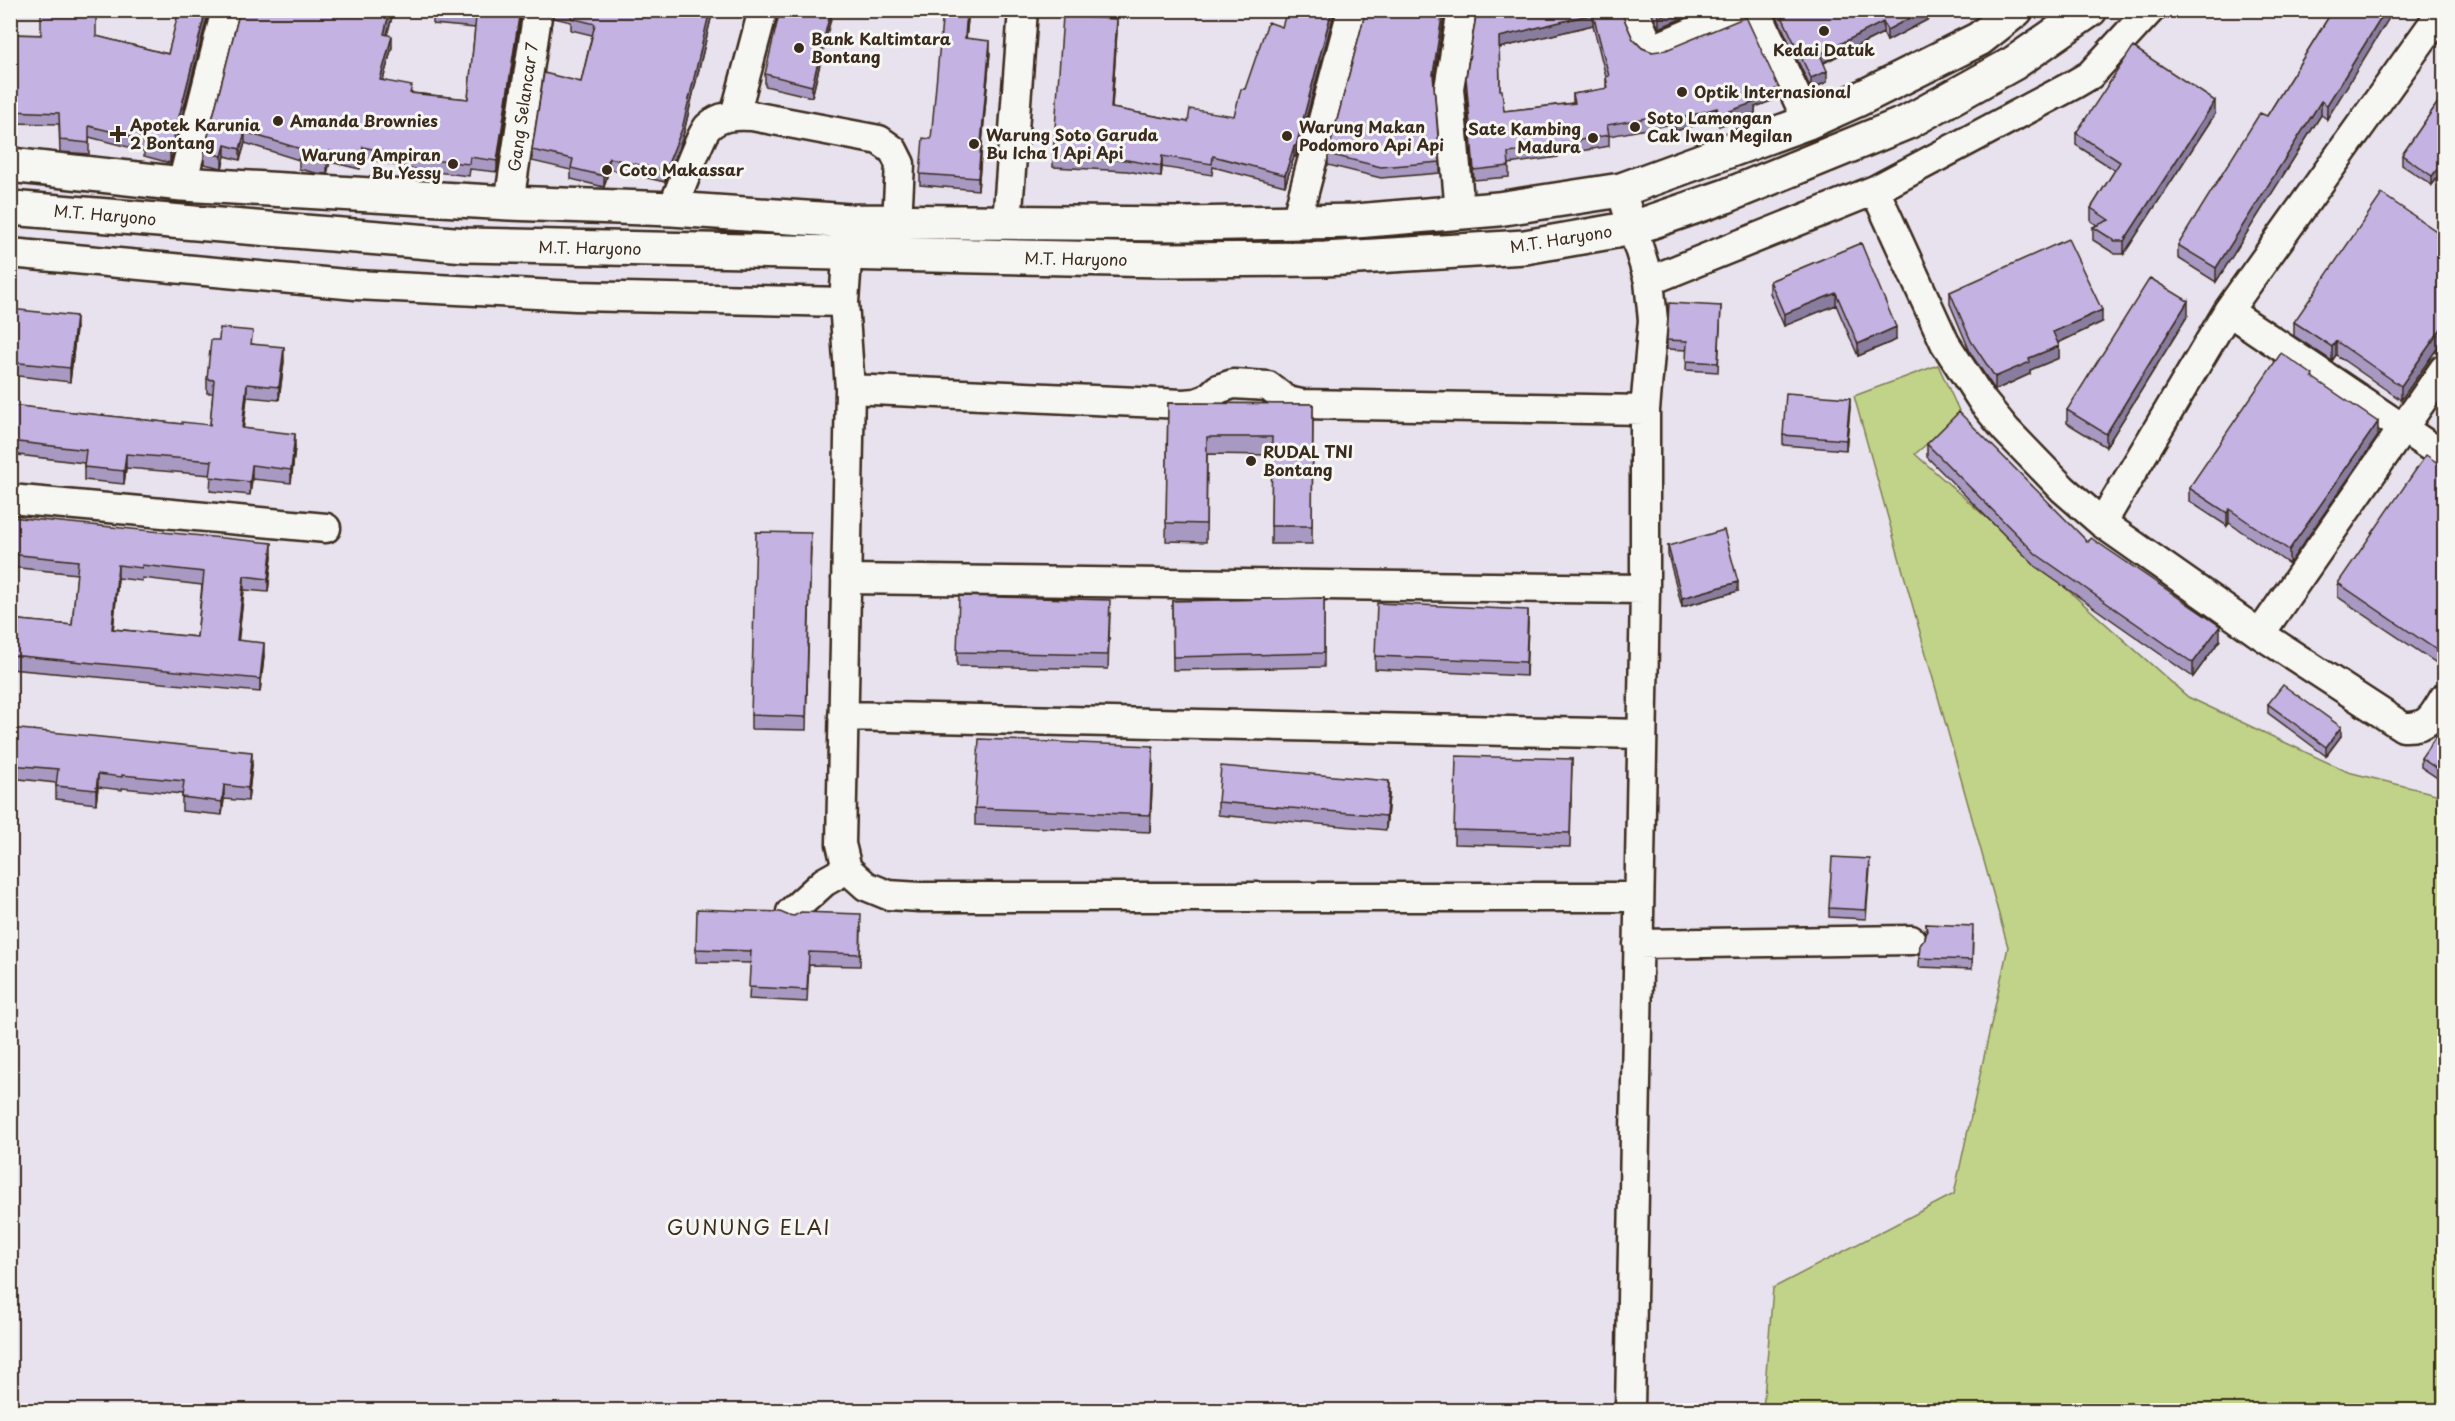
<svg xmlns="http://www.w3.org/2000/svg" width="2455" height="1421" viewBox="0 0 2455 1421" font-family="'Playpen Sans',sans-serif">
	<style>
		.green { fill: #c1d388; stroke: #7e7e53; stroke-width: 1.5 }
		.lines { fill: none; stroke-linecap: round; stroke-linejoin: round }
		.street-casing { stroke: #3b2a1e; stroke-width: 33 }
		.secondary-casing { stroke: #3b2a1e; stroke-width: 38 }
		.street { stroke: #f6f6f2; stroke-width: 28 }
		.secondary { stroke: #f6f6f2; stroke-width: 33 }
		.wall { fill: #a899c2; stroke: #3b2a1e; stroke-width: 1.5; fill-rule: evenodd }
		.shaded-wall { fill: #887d9e; stroke: #3b2a1e; stroke-width: 1.5 }
		.building { fill: #c3b2e2; stroke: #3b2a1e; stroke-width: 1.5; fill-rule: evenodd }
		.poi-dot { fill: #3b2a1e; stroke: #f6f6f2; stroke-width: 2 }
		.labels { text-anchor: middle; stroke-width: 6; stroke-linejoin: round; paint-order: stroke }
		.poi-label { font-size: 16px; font-weight: bold; fill: #3b2a1e; stroke: #f6f6f2; text-anchor: start }
		.street-label { font-size: 16px; fill: #3b2a1e; stroke: #f6f6f2 }
		.quarter-label { font-size: 20px; letter-spacing: 1.5px; fill: #3b2a1e; stroke: #f6f6f2 }
	</style>
	<rect width="100%" height="100%" fill="#e7e2ed"/>
	<filter id="ink" filterUnits="userSpaceOnUse"><feTurbulence type="fractalNoise" baseFrequency=".0167" numOctaves="2"/><feDisplacementMap in="SourceGraphic" scale="12" xChannelSelector="R" yChannelSelector="G"/><feConvolveMatrix kernelMatrix="1 2 1 2 8 2 1 2 1" color-interpolation-filters="sRGB"/></filter>
	<g filter="url(#ink)">
		<path class="green" d="M1938,365L1961,415L1915,454L2188,697L2348,772L2444,796V1410H1763L1773,1288L1954,1194L2008,947L1854,396Z"/>
		<g class="lines">
			<defs>
				<path id="street" d="M1756,10L1808,122
					M1635,14L1648,43L1652,46H1660L1745,10
					M735,115L763,10
					M182,184L226,10
					M1621,190L1649,281L1653,320L1645,410V589L1630,1410
					M1875,190L1945,343L1983,402L2006,430L2063,489L2102,523L2260,634L2403,727C2428,728 2432,718 2444,698
					M509,203L538,10
					M672,209C679,194 700,135 708,127C720,115 737,115 752,116L879,140L893,150L900,164L897,222
					M1460,212L1449,88L1462,10
					M1296,222L1352,10
					M1007,223L1023,10
					M10,253L356,285L576,296L844,302L850,389L841,844L847,869L866,886L888,895L920,897H1639
					M1649,281L1875,190L2073,85L2090,75L2150,10
					M844,302L849,232
					M2228,311L2444,456
					M850,389L1183,404L1196,403L1207,399L1218,389L1233,384L1268,386L1287,401L1301,404L1645,410
					M10,499L326,528
					M2102,523L2228,311L2443,10
					M846,579L1645,589
					M2260,634L2444,369
					M843,716L1642,734
					M791,912L824,882L847,869
					M1638,944L1911,940"/>
				<path id="secondary" d="M10,165L182,184L509,203L672,209L850,221L1185,224L1356,221L1498,209L1621,190L1808,122L1857,100L1979,39L2016,10
					M10,208L466,245L1162,260L1325,259L1525,247L1633,228L1726,196L1908,122L2014,63L2090,10"/>
			</defs>
			<use href="#street" class="street-casing"/>
			<use href="#secondary" class="secondary-casing"/>
			<use href="#street" class="street"/>
			<use href="#secondary" class="secondary"/>
		</g>
		<path class="wall" d="M143,10H209L170,163L144,156V151L89,137V154L60,152L59,124L10,123V34L96,36L168,54L178,18L158,13Z
			M240,10H394L387,35L392,47L383,80L412,93L468,99L475,28L433,24V10H521L497,172L470,169L469,176L411,169L363,158L360,169L330,162L327,174L316,173L299,169V160L245,143L240,160L225,156L222,168L204,164V152Z
			M553,10H713L682,140L665,182L609,169L604,187L571,179V170L532,161V150L581,82L592,35L571,30V22L554,18Z
			M833,10L812,97L765,86V74Z
			M1335,10L1296,157H1294L1285,186L1213,167L1212,175L1162,167L1161,177L1127,171L1053,167V156L1117,30L1112,108L1188,122L1234,116L1245,89L1282,27Z
			M1366,10H1445L1433,82L1440,162V173L1381,178L1328,165V154Z
			M1477,10H1620L1633,39L1642,48L1779,98L1755,107V113L1719,126L1717,119L1675,131L1673,124L1609,136V146L1558,155V157L1509,164V177L1474,180L1466,89V78ZM1593,25L1606,77V89L1573,94V103L1504,111L1500,90L1499,48Z
			M1650,10H1702L1659,28Z
			M1774,10H1946L1887,41L1883,33L1824,63L1827,82L1811,89Z
			M2333,10L2327,119L2321,115L2216,282L2178,258V245L2267,116Z
			M968,19L966,38L990,52L978,190L920,185V174Z
			M2445,92V168L2432,185L2402,165V155Z
			M2215,114L2124,254H2115L2093,240V227L2097,225L2091,221V208L2115,170L2076,145V133Z
			M2445,237V337L2401,400L2336,355L2332,361L2294,336V322Z
			M1861,243L1896,340L1858,356L1836,305L1784,326L1770,293V281Z
			M1950,292L2102,322L2058,343L2059,358L2030,370V374L1995,390L1971,354L1950,304Z
			M1721,306L1718,372L1686,370L1687,350L1667,349V340Z
			M10,309L76,329L70,382L10,375Z
			M2188,315L2106,447L2067,423V410Z
			M253,344L284,361L279,400L247,397L243,428L295,447L291,483L252,479L250,495L210,491L211,475L126,468L124,484L84,480V463L10,454V405L182,424L210,425L213,393H207V379Z
			M2313,379L2378,436L2289,564L2229,523L2227,526L2189,501V488Z
			M1168,403L1313,404L1312,544H1271L1272,455L1207,454L1206,542L1166,541Z
			M1850,407L1846,450L1783,445V435Z
			M1927,444L2220,640L2193,677L2036,567L1927,457Z
			M2445,468V655L2438,664L2338,597V583Z
			M10,517L272,556L268,592L244,590L238,640L264,656L260,692L10,669V619L72,625L77,574L10,567ZM118,578L142,581V578L202,585L197,637L113,629Z
			M1668,546L1738,591L1682,607L1668,555Z
			M811,547L806,730L751,729V715Z
			M1324,598V667L1173,670L1172,601Z
			M1110,613L1108,669L957,666V652Z
			M1528,623L1526,676L1375,669V656Z
			M2268,704L2341,736L2326,756L2268,713Z
			M10,728L252,765L248,801L224,799L222,815L182,811V794L122,788V790L98,787L96,804L56,799V783L10,778Z
			M2445,737V783L2421,767V758Z
			M1572,759L1570,847L1454,844V830Z
			M1153,764L1150,832L975,825V808Z
			M1389,794L1386,830L1218,815V802Z
			M1870,868L1866,919L1829,917V908Z
			M787,915L861,927L860,966L809,965L807,1002L749,999L751,963L696,962V949Z
			M1926,924L1973,935L1972,969L1919,967L1920,945L1925,939L1926,935Z"/>
		<path class="shaded-wall" d="M206,10H209L170,163V152Z
			M390,10H394L384,45V34Z
			M520,10H521L497,172V161Z
			M710,10H713L682,140L665,182V171Z
			M831,10H833L812,97V86Z
			M968,10V19L965,50V38Z
			M1332,10H1335L1296,157V146Z
			M1443,10H1445L1433,85V74Z
			M1676,10H1702L1659,28V17Z
			M1925,10H1946L1887,41V30Z
			M1950,10H1956L1950,14Z
			M2386,10H2394L2327,119V105Z
			M1593,14V25L1499,48V37Z
			M1117,19V30L1111,119V108Z
			M1883,22V33L1820,64V54Z
			M392,36V47L380,91V80Z
			M990,41V52L978,190V178Z
			M1827,71V82L1811,89V78Z
			M1779,88V98L1755,107V113L1719,126V115L1753,97Z
			M2215,101V114L2124,254V241Z
			M2321,101V115L2216,282V268Z
			M1717,108V119L1675,131V120Z
			M245,132V143L240,160V149Z
			M225,145V156L222,168V156Z
			M1294,146V157L1285,186V175Z
			M363,147V158L360,169V158Z
			M330,151V162L327,174V162Z
			M1162,156V167L1161,177V166Z
			M609,158V169L604,187V176Z
			M2445,159V168L2432,185V176Z
			M1836,293V305L1784,326V314Z
			M2188,301V315L2106,447V434Z
			M2102,310V322L2053,345V332Z
			M76,316V329L70,382V368Z
			M2445,323V337L2401,400V386Z
			M1896,327V340L1858,356V344Z
			M2336,341V355L2332,361V347Z
			M2059,346V358L2030,370V374L1995,390V377L2029,358Z
			M284,347V361L279,400V387Z
			M247,384V397L242,441V428Z
			M1850,398V407L1846,450V440Z
			M2378,422V436L2289,564V550Z
			M295,434V447L291,483V470Z
			M126,454V468L124,484V471Z
			M252,465V479L250,495V482Z
			M2229,509V523L2227,526V513Z
			M272,543V556L268,592V579Z
			M118,565V578L112,642V629Z
			M244,576V590L237,654V640Z
			M1738,582V591L1682,607V598Z
			M1528,610V623L1526,676V662Z
			M2220,626V640L2193,677V663Z
			M2445,641V655L2438,664V651Z
			M264,643V656L260,692V679Z
			M2341,727V736L2326,756V747Z
			M1153,746V764L1150,832V815Z
			M252,752V765L248,801V788Z
			M98,774V787L96,804V790Z
			M1389,781V794L1386,830V816Z
			M224,785V799L222,815V802Z"/>
		<path class="building" d="M41,10H96V36L168,54L179,10H206L170,152L144,145L146,140L89,126V143L60,140L59,113L10,111V34L41,35Z
			M240,10H390L384,34L392,36L380,80L412,86L410,93L468,99L476,17L433,13V10H520L497,161L470,157L469,164L411,158L363,147L360,158L330,151L327,162H316L299,158L301,149L245,132L240,149L225,145L222,156L204,152Z
			M570,10H710L682,129L665,171L609,158L604,176L571,168L573,159L532,150L544,73L581,82L595,24L571,18L573,11Z
			M780,10H831L812,86L765,74Z
			M943,10H967L965,38L990,41L978,178L920,174L923,138L931,139Z
			M1287,10H1332L1296,146H1294L1285,175L1213,156L1212,164L1162,156L1161,166L1127,160L1053,156L1063,16L1117,19L1111,108L1188,122L1190,109L1234,116L1241,89H1245L1268,22L1282,27Z
			M1366,10H1443L1433,74L1440,162L1381,167L1328,154Z
			M1477,10H1620L1633,39L1642,48L1652,52L1666,50L1746,17L1779,88L1753,97L1755,102L1719,115L1717,108L1675,120L1673,113L1607,125L1609,135L1558,144V147L1508,153L1509,166L1474,170L1466,78ZM1593,14L1609,76L1606,77L1608,88L1573,94L1575,103L1504,111L1502,90H1500L1499,37Z
			M1656,10H1676L1659,17Z
			M1779,10H1925L1887,30L1883,22L1820,54L1827,71L1811,78Z
			M2333,10H2386L2327,105L2321,101L2216,268L2178,245L2260,113L2267,116Z
			M2133,47L2215,101L2124,241H2115L2093,227L2109,220L2091,208L2120,162L2076,133Z
			M2445,92V159L2432,176L2402,155Z
			M2382,194L2445,237V323L2401,386L2336,341L2332,347L2294,322Z
			M2068,239L2102,310L2053,332L2059,346L2029,358L2030,362L1995,377L1971,341L1950,292Z
			M1861,243L1896,327L1858,344L1836,293L1784,314L1770,281Z
			M2150,278L2188,301L2106,434L2067,410Z
			M1669,303L1721,306L1718,363L1686,361L1687,341L1667,340Z
			M10,309L76,316L70,368L10,362Z
			M220,328L253,331L251,344L284,347L279,387L247,384L242,428L295,434L291,470L252,465L250,482L210,477L212,461L126,454L124,471L84,467L86,450L10,441V405L182,424V422L210,425L214,380L207,379L211,340H219Z
			M2281,353L2313,375L2312,377L2378,422L2289,550L2229,509L2227,513L2189,488Z
			M1786,393L1850,398L1846,440L1783,435Z
			M1168,403L1313,404L1312,526H1271L1272,437H1207L1206,524L1166,523Z
			M1959,412L2088,542L2091,538L2220,626L2193,663L2036,554L1927,444Z
			M2426,455L2445,468V641L2438,651L2338,583Z
			M10,517L272,543L268,579L244,576L237,640L264,643L260,679L10,655V619L72,625L78,561L10,554ZM118,565L142,568V565L204,572L197,637L112,629Z
			M1724,530L1738,582L1682,598L1668,546Z
			M756,532L811,533L806,717L751,715Z
			M959,596L1110,600L1108,655L957,652Z
			M1324,598V653L1173,657L1172,601Z
			M1377,603L1528,610L1526,662L1375,656Z
			M2283,685L2341,727L2326,747L2268,704Z
			M10,728L252,752L248,788L224,785L222,802L182,797L184,781L122,775V777L98,774L96,790L56,786L58,769L10,765Z
			M2438,733L2445,737V774L2421,758Z
			M979,739L1153,746L1150,815L975,808Z
			M1456,756L1572,759L1570,833L1454,830Z
			M1221,766L1389,781L1386,816L1218,802Z
			M1832,857L1870,859L1866,910L1829,908Z
			M697,909L780,912L787,915L794,916L801,912L861,914L860,954L809,952L807,990L749,987L751,951L696,949Z
			M1926,924L1973,926L1972,960L1919,958L1920,945L1925,939L1927,931Z"/>
	</g>
	<g class="poi-dot">
		<circle cx="1824" cy="31" r="6"/>
		<circle cx="799" cy="48" r="6"/>
		<circle cx="1682" cy="92" r="6"/>
		<circle cx="278" cy="121" r="6"/>
		<circle cx="1635" cy="127" r="6"/>
		<path d="M115 125h6v6h6v6h-6v6h-6v-6h-6v-6h6z"/>
		<circle cx="1287" cy="136" r="6"/>
		<circle cx="1593" cy="138" r="6"/>
		<circle cx="974" cy="144" r="6"/>
		<circle cx="453" cy="164" r="6"/>
		<circle cx="607" cy="170" r="6"/>
		<circle cx="1251" cy="461" r="6"/>
	</g>
	<g class="labels">
		<g class="poi-label">
			<text x="811" y="45">Bank Kaltimtara<tspan x="811" dy="18">Bontang</tspan></text>
			<text x="1824" y="56" text-anchor="middle">Kedai Datuk</text>
			<text x="1694" y="98">Optik Internasional</text>
			<text x="1647" y="124">Soto Lamongan<tspan x="1647" dy="18">Cak Iwan Megilan</tspan></text>
			<text x="290" y="127">Amanda Brownies</text>
			<text x="130" y="131">Apotek Karunia<tspan x="130" dy="18">2 Bontang</tspan></text>
			<text x="1299" y="133">Warung Makan<tspan x="1299" dy="18">Podomoro Api Api</tspan></text>
			<text x="1581" y="135" text-anchor="end">Sate Kambing<tspan x="1581" dy="18">Madura</tspan></text>
			<text x="986" y="141">Warung Soto Garuda<tspan x="986" dy="18">Bu Icha 1 Api Api</tspan></text>
			<text x="441" y="161" text-anchor="end">Warung Ampiran<tspan x="441" dy="18">Bu Yessy</tspan></text>
			<text x="619" y="176">Coto Makassar</text>
			<text x="1263" y="458">RUDAL TNI<tspan x="1263" dy="18">Bontang</tspan></text>
		</g>
		<g class="street-label">
			<text transform="translate(523 107) rotate(-82)" y="6">Gang Selancar 7</text>
			<text transform="translate(105 215) rotate(5)" y="6">M.T. Haryono</text>
			<text transform="translate(1561 239) rotate(-9)" y="6">M.T. Haryono</text>
			<text transform="translate(590 248) rotate(1)" y="6">M.T. Haryono</text>
			<text transform="translate(1076 259) rotate(1)" y="6">M.T. Haryono</text>
		</g>
		<g class="quarter-label">
			<text x="749" y="1235">GUNUNG ELAI</text>
		</g>
	</g>
	<rect width="2455" height="1421" fill="none" stroke="#f6f6f2" stroke-width="36"/>
	<rect x="18" y="18" width="2419" height="1385" fill="none" stroke="#3b2a1e" stroke-width="2" filter="url(#ink)"/>
</svg>
